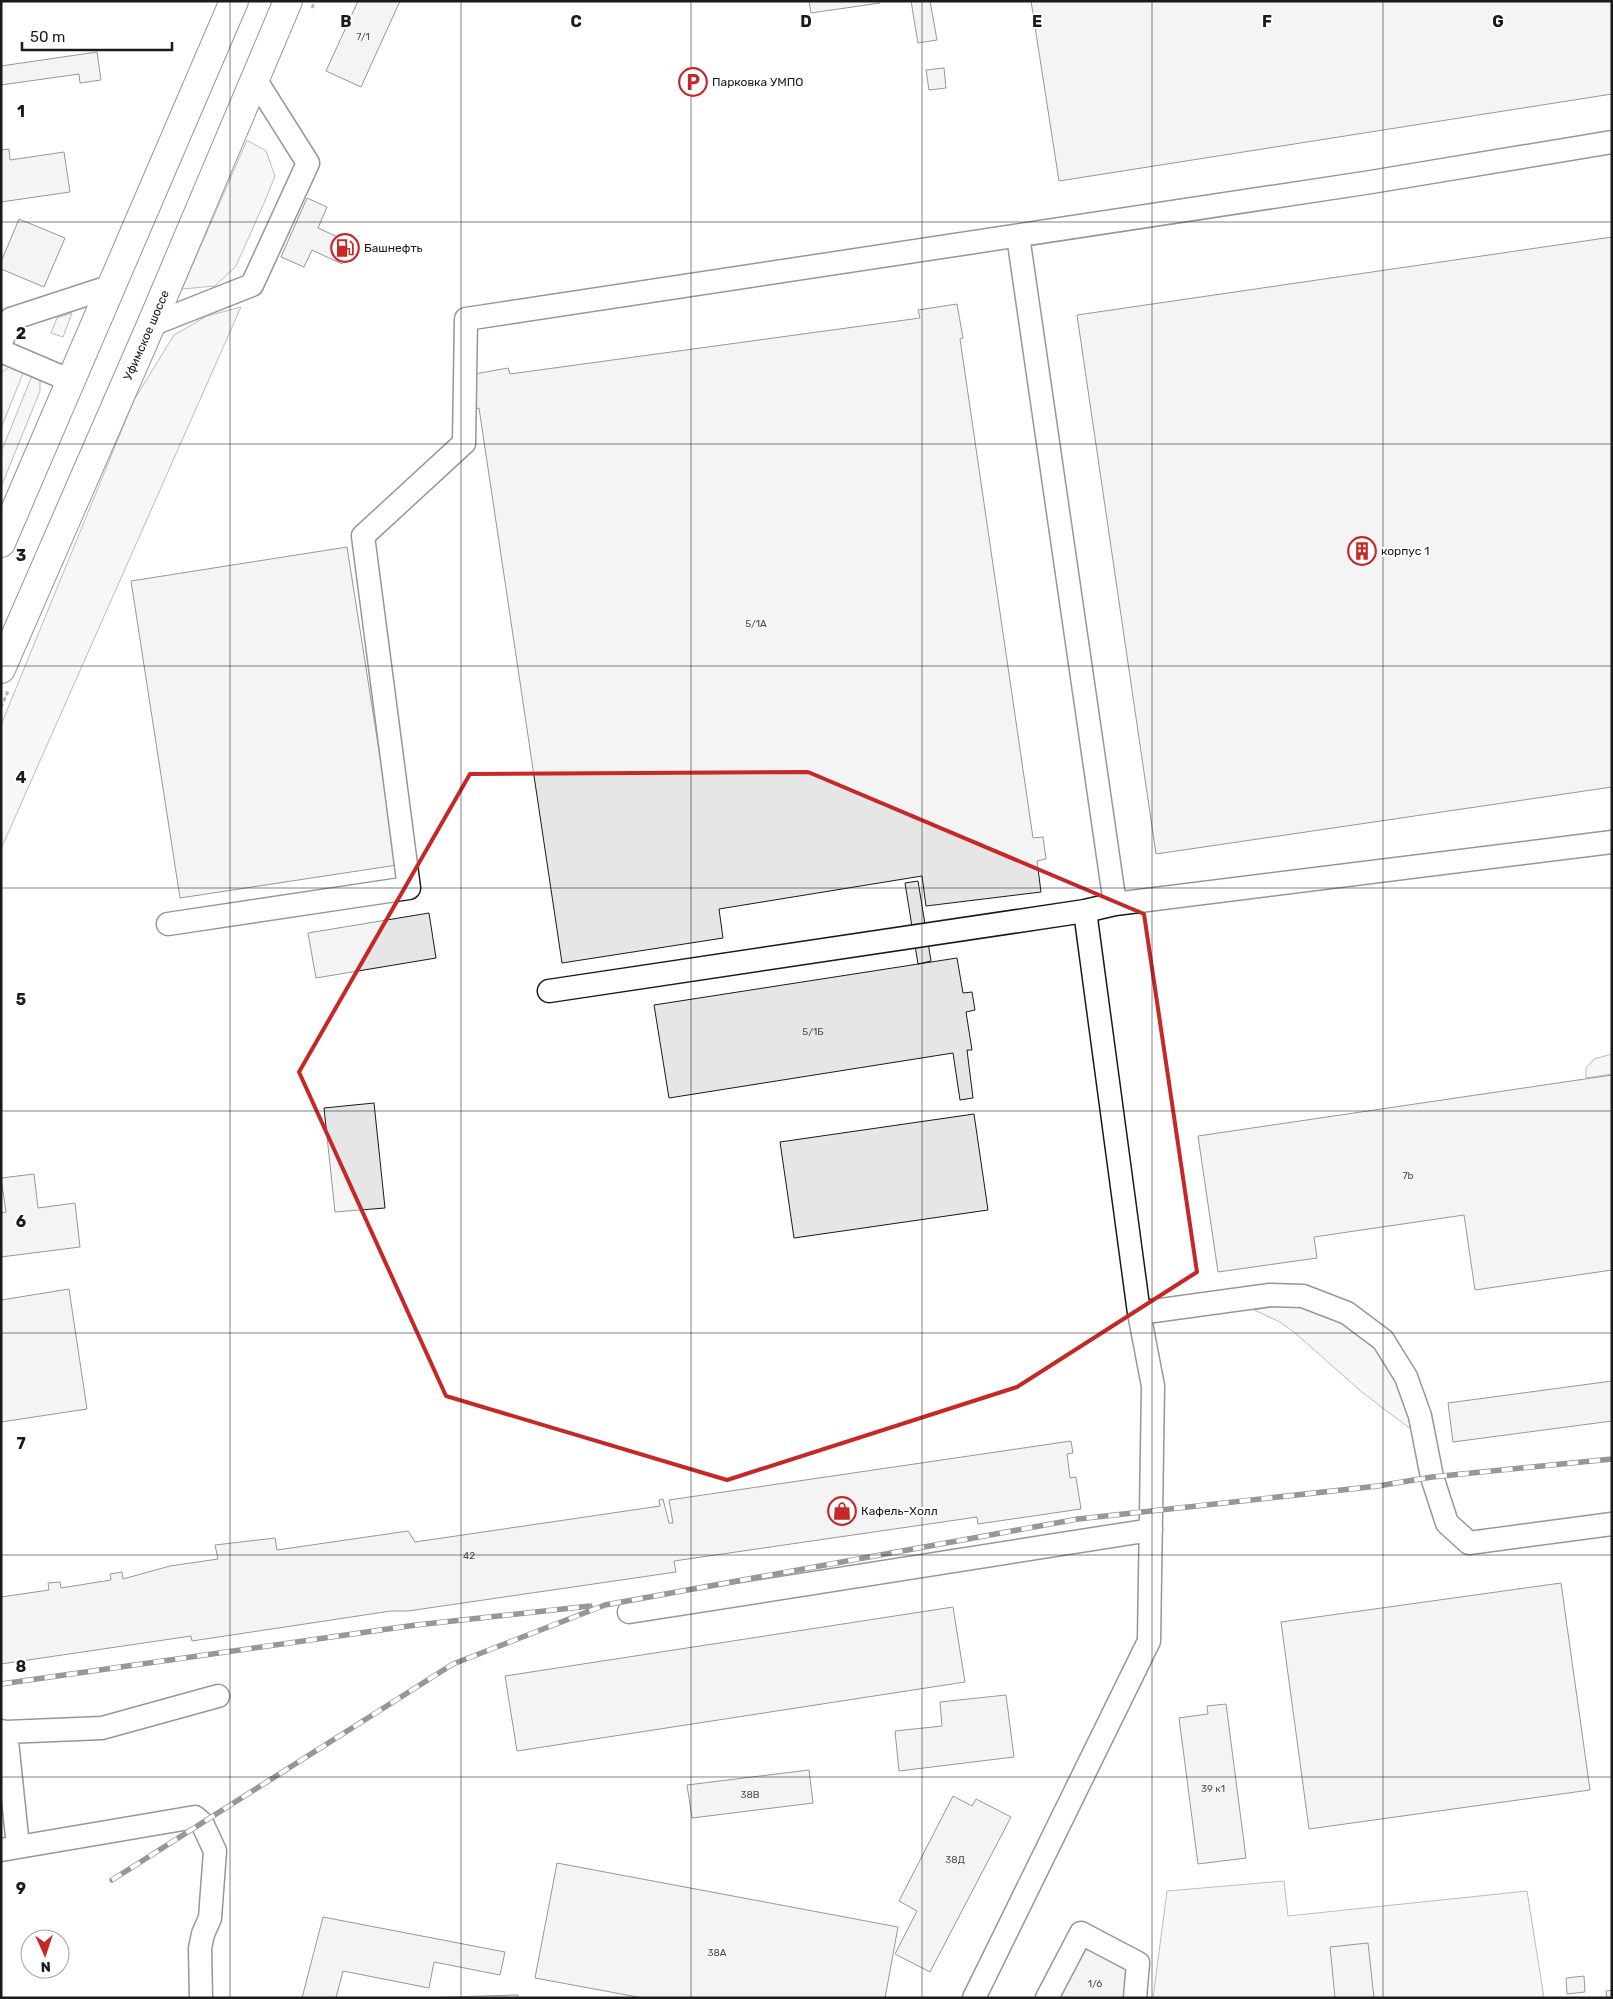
<svg xmlns="http://www.w3.org/2000/svg" width="1613" height="1999" viewBox="0 0 1613 1999" font-family="Rubik,sans-serif">
	<style>
		.built { fill: #ededed; stroke: #6a6a6a }
		.building { fill: #e6e6e6; stroke: #1a1a1a }
		.lines { fill: none; stroke-linecap: round; stroke-linejoin: round }
		.minor-casing { stroke: #1a1a1a; stroke-width: 25 }
		.major-casing { stroke: #1a1a1a; stroke-width: 30 }
		.path { stroke: #5f5f5f; stroke-width: 3; stroke-dasharray: 4 2.5; stroke-linecap: butt }
		.minor { stroke: #fff; stroke-width: 22 }
		.major { stroke: #fff; stroke-width: 28 }
		.rail-casing { stroke: #1a1a1a; stroke-width: 5.5 }
		.rail { stroke: #fff; stroke-width: 4; stroke-dasharray: 11; stroke-linecap: butt }
		.marked { fill: none; stroke: #c62828; stroke-width: 4; stroke-linejoin: round }
		.grid { fill: none; stroke: #1a1a1a; stroke-width: 1; stroke-opacity: 0.55 }
		.labels { text-anchor: middle; stroke-width: 4; stroke-linejoin: round; paint-order: stroke }
		.number-label { font-size: 10px; fill: #4d4d4d }
		.poi-label { font-size: 12px; fill: #1a1a1a; stroke: #fff; text-anchor: start }
		.street-label { font-size: 12px; fill: #1a1a1a; stroke: #fff }
		.grid-label { font-size: 16px; text-anchor: middle; font-weight: bold; fill: #1a1a1a; stroke: #fff; stroke-width: 4; stroke-linejoin: round; paint-order: stroke }
	</style>
	<rect width="100%" height="100%" fill="#fff"/>
	<path class="built" d="M247,140L266,151L275,176L264,203L236,266L215,286L182,289Z
		M241,307L1,849V725L134,400L174,335L207,316Z
		M72,313L63,337L51,333L57,318Z
		M19,364L26,366L1,428V373L9,367Z
		M34,371L40,381V391L1,487V452Z
		M1612,1054V1074L1586,1078V1068L1594,1059Z
		M1289,1304L1321,1310L1382,1344L1420,1436L1363,1393L1294,1332L1280,1322L1254,1310Z
		M1284,1881L1288,1916L1527,1891L1544,1998H1153L1167,1891Z"/>
	<path class="building" d="M358,1H400L361,87L326,71Z
		M809,1H880V3L811,13Z
		M911,1H930L937,40L918,43Z
		M1031,1H1612V94L1059,181Z
		M97,52L101,80L80,83L79,74L1,85V66Z
		M944,68L946,88L929,90L926,70Z
		M9,149L10,160L64,152L70,192L1,202V150Z
		M307,198L327,207L318,228L351,243L342,264L312,250L304,267L281,257Z
		M19,219L65,238L44,287L1,269V262Z
		M1612,237V787L1156,854L1077,315Z
		M957,304L963,338L960,339L1033,838L1043,837L1046,859L1037,861L1041,892L926,906L922,876L719,909L723,938L562,963L479,408L475,409L469,375L508,368L510,374L920,318L918,310Z
		M347,547L397,865L180,898L131,581Z
		M918,881L931,961L918,964L905,883Z
		M429,913L436,958L316,978L308,933Z
		M957,958L963,993L972,992L975,1010L966,1012L972,1050H967L973,1098L960,1100L953,1053L669,1098L654,1005Z
		M1612,1075V1270L1475,1290L1464,1215L1314,1237L1317,1258L1218,1272L1198,1136Z
		M374,1103L385,1208L335,1212L324,1108Z
		M974,1114L988,1210L794,1238L780,1142Z
		M34,1174L38,1208L75,1203L80,1247L1,1257V1213L6,1212L1,1178Z
		M69,1289L87,1409L1,1422V1300Z
		M1612,1381V1421L1453,1442L1448,1403Z
		M1071,1441L1073,1453L1067,1454L1070,1478L1076,1477L1081,1509L978,1524L977,1517L674,1561L676,1572L408,1611H391L192,1641L191,1636L1,1664V1597L49,1590L48,1583L60,1582L61,1588L111,1580L110,1574L122,1572L123,1579L170,1566L218,1559L215,1545L275,1538L277,1550L408,1531L415,1542L660,1506L659,1500L663,1499L669,1523H673L669,1500Z
		M1561,1583L1590,1790L1309,1829L1281,1622Z
		M953,1607L965,1682L517,1751L505,1676Z
		M1006,1695L1014,1757L899,1771L895,1731L942,1726L940,1702Z
		M1226,1704L1246,1858L1198,1864L1179,1718L1208,1714L1207,1706Z
		M809,1770L813,1803L692,1818L687,1785Z
		M953,1796L972,1806L976,1799L1011,1817L930,1972L895,1954L917,1911L899,1901Z
		M557,1863L898,1927L885,1998H643L535,1978Z
		M323,1917L505,1952L500,1975L434,1962L429,1988L343,1971L336,1998H302Z
		M1368,1943L1374,1998H1335L1330,1947Z
		M1084,1945L1128,1968L1125,1998H1056Z
		M1584,1976L1585,1992L1567,1994L1566,1978Z
		M1612,1990V1998H1607L1606,1991Z
		M518,1995V1998H416Z"/>
	<g class="lines">
		<defs>
			<path id="minor" d="M1018,236L1115,904
				M151,325L252,285L308,163L255,79
				M1,343L11,319L109,287
				M1,351L69,380
				M168,924L409,888L363,536L464,443L466,319L1371,182L1612,142
				M549,991L1085,911L1115,904L1612,842
				M1139,1313L1270,1295L1303,1296L1347,1313L1383,1340L1406,1377L1420,1416L1432,1477L1447,1523L1469,1543L1612,1524
				M629,1612L1151,1530
				M1,1731L6,1732L18,1846
				M6,1732L102,1728L218,1696
				M1,1850L195,1817L202,1823L215,1851L210,1918L203,1934L200,1948L201,1998
				M974,1998L1149,1641L1153,1386L1139,1313L1085,911
				M1047,1998L1081,1933L1138,1963L1135,1998"/>
			<g id="major">
				<path d="M1,543L234,1"/>
				<path id="s1" d="M1,669L151,325L288,1"/>
			</g>
		</defs>
		<use href="#minor" class="minor-casing"/>
		<use href="#major" class="major-casing"/>
		<path class="path" d="M312,8L315,1
			M1,707L8,691"/>
		<use href="#minor" class="minor"/>
		<use href="#major" class="major"/>
		<defs>
			<path id="rail" d="M1,1684L416,1625L590,1606
				M112,1880L453,1664L605,1605L1078,1519L1378,1486L1432,1477L1612,1459"/>
		</defs>
		<use href="#rail" class="rail-casing"/>
		<use href="#rail" class="rail"/>
	</g>
	<path d="M0 0H1613V1999H0ZM808,772L1144,914L1197,1272L1017,1387L727,1480L446,1396L299,1072L470,774Z" fill="#fff" fill-opacity=".55" fill-rule="evenodd"/>
	<path class="marked" d="M808,772L1144,914L1197,1272L1017,1387L727,1480L446,1396L299,1072L470,774Z"/>
	<path class="grid" d="M230,1V1998M461,1V1998M691,1V1998M922,1V1998M1152,1V1998M1383,1V1998M1,222H1612M1,444H1612M1,666H1612M1,888H1612M1,1111H1612M1,1333H1612M1,1555H1612M1,1777H1612"/>
	<defs>
		<symbol id="parking-ring" viewBox="-11 -11 22 22"><circle r="9.5" fill="#fff" stroke="#c62828" stroke-width="1.5"/><path d="M-3.5-5.5H1a3.5 3.5 0 0 1 0 7H-1V5.5H-3.5ZM-1-3.4V-.6H.8a1.4 1.4 0 0 0 0-2.8Z" fill="#c62828"/></symbol>
		<symbol id="fuel-ring" viewBox="-11 -11 22 22"><circle r="9.5" fill="#fff" stroke="#c62828" stroke-width="1.5"/><path d="M-5.5-6h7V0h2V4h1.3V-2.5L3-4.5l.8-.8L6-3V5H2.5V1h-1V6h-7ZM-4.2-4.7v3.2H.2V-4.7Z" fill="#c62828"/></symbol>
		<symbol id="building-ring" viewBox="-11 -11 22 22"><circle r="9.5" fill="#fff" stroke="#c62828" stroke-width="1.5"/><path d="M-4-6H4V6H1V3H-1V6H-4ZM-2.5-4.3h1.7v1.8h-1.7ZM.8-4.3h1.7v1.8H.8ZM-2.5-1h1.7V.8h-1.7ZM.8-1h1.7V.8H.8Z" fill="#c62828"/></symbol>
		<symbol id="shop-ring" viewBox="-11 -11 22 22"><circle r="9.5" fill="#fff" stroke="#c62828" stroke-width="1.5"/><path d="M-5-2.5h2.3a2.7 3.5 0 0 1 5.4 0H5L5.5 6h-11ZM-1.5-2.5h3a1.5 2.3 0 0 0-3 0Z" fill="#c62828"/></symbol>
	</defs>
	<g fill-rule="evenodd">
		<use href="#parking-ring" x="677" y="66" width="32" height="32"/>
		<use href="#fuel-ring" x="329" y="232" width="32" height="32"/>
		<use href="#building-ring" x="1346" y="535" width="32" height="32"/>
		<use href="#shop-ring" x="826" y="1495" width="32" height="32"/>
	</g>
	<g class="labels">
		<g class="number-label">
			<text x="363" y="40">7/1</text>
			<text x="756" y="627">5/1А</text>
			<text x="813" y="1035">5/1Б</text>
			<text x="1408" y="1179">7b</text>
			<text x="469" y="1559">42</text>
			<text x="1213" y="1792">39 к1</text>
			<text x="750" y="1798">38В</text>
			<text x="955" y="1863">38Д</text>
			<text x="717" y="1956">38А</text>
			<text x="1095" y="1987">1/6</text>
		</g>
		<g class="poi-label">
			<text x="712" y="86">Парковка УМПО</text>
			<text x="364" y="252">Башнефть</text>
			<text x="1381" y="555">корпус 1</text>
			<text x="861" y="1515">Кафель-Холл</text>
		</g>
		<g class="street-label">
			<text dy="4" stroke="none"><textPath href="#s1" startOffset="364">Уфимское шоссе</textPath></text>
		</g>
	</g>
	<g class="grid-label">
		<text x="346" y="27">B</text>
		<text x="576" y="27">C</text>
		<text x="806" y="27">D</text>
		<text x="1037" y="27">E</text>
		<text x="1267" y="27">F</text>
		<text x="1498" y="27">G</text>
		<text x="21" y="117">1</text>
		<text x="21" y="339">2</text>
		<text x="21" y="561">3</text>
		<text x="21" y="783">4</text>
		<text x="21" y="1005">5</text>
		<text x="21" y="1227">6</text>
		<text x="21" y="1449">7</text>
		<text x="21" y="1672">8</text>
		<text x="21" y="1894">9</text>
	</g>
	<rect width="1613" height="1999" fill="none" stroke="#1a1a1a" stroke-width="5"/>
	<g transform="translate(45 1954) rotate(177)"><circle r="24" fill="#ffffff" stroke="#a3a3a3"/>
	<path d="M0-4L9 19L0 12L-9 19Z" fill="#c62828"/>
	<text y="-8" font-size="14" font-weight="bold" text-anchor="middle" fill="#1a1a1a">N</text>
	</g>
	<path d="M22 42v8h150v-8" fill="none" stroke="#1a1a1a" stroke-width="2.5"/>
	<text x="30" y="42" font-size="15" fill="#1a1a1a" stroke="#ffffff" stroke-width="4" paint-order="stroke">50 m</text>
</svg>
